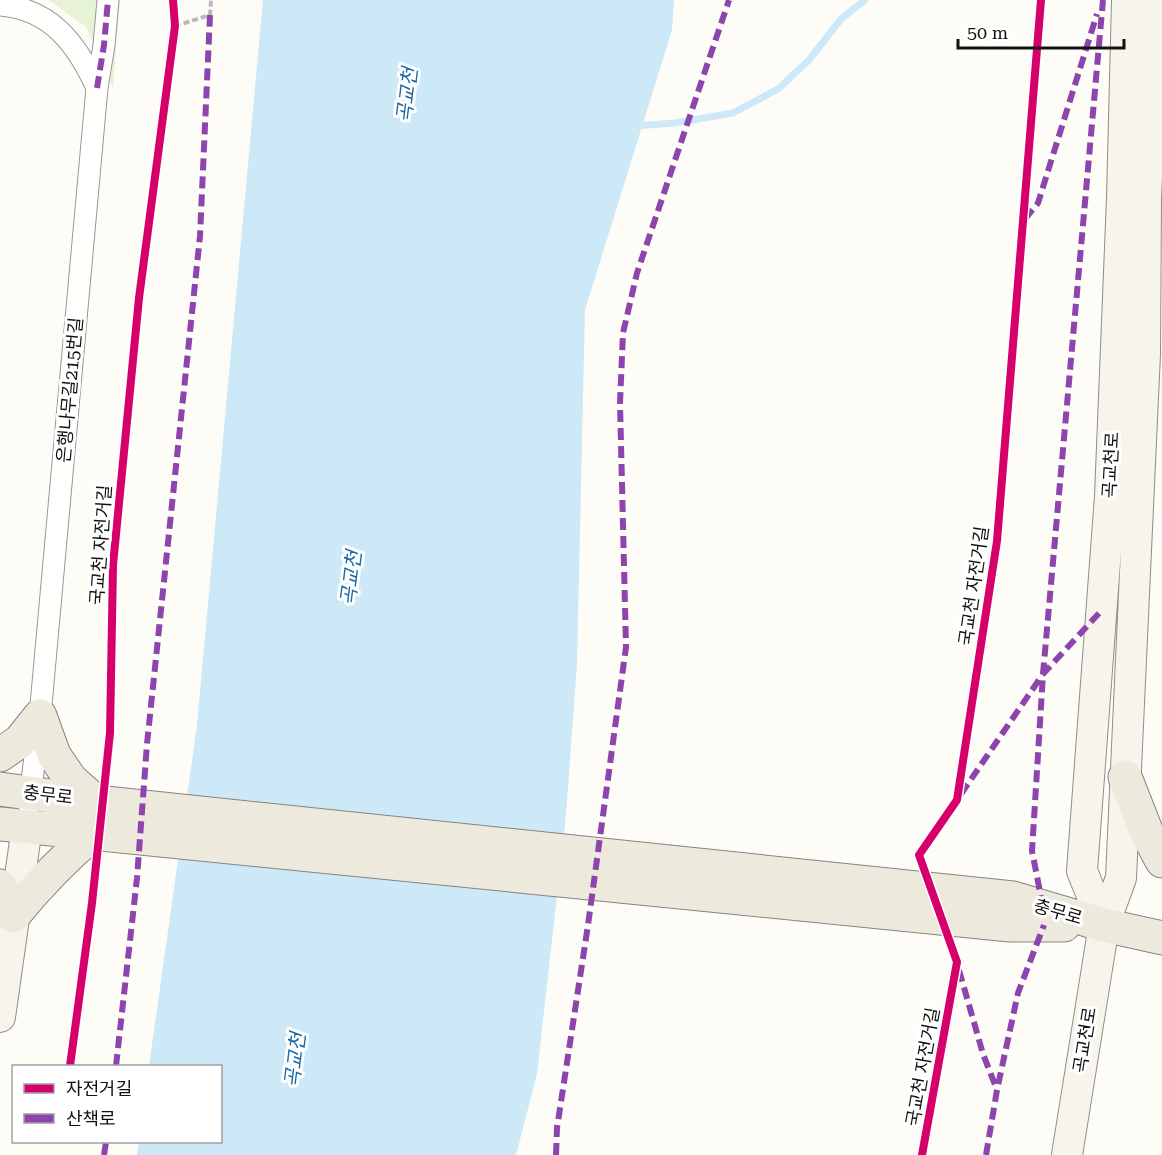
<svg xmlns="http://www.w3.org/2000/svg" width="1162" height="1155" viewBox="0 0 1162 1155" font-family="'Roboto Serif','Noto Sans KR',serif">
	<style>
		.green { fill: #e7f3d7 }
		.water { fill: #cde8f7 }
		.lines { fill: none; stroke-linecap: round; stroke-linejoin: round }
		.stream { stroke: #cde8f7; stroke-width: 7 }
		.street-casing { stroke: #979795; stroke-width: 23 }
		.secondary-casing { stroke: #8e8d8b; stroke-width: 32 }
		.primary-casing { stroke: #858482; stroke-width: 35 }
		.path { stroke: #b9b9b8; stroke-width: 4; stroke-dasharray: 6 3; stroke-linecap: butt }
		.street { stroke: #fffffe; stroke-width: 21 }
		.secondary { stroke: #f6f4eb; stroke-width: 30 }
		.primary { stroke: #ede9dc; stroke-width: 33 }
		.quiet { stroke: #8e44ad; stroke-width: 6; stroke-dasharray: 12 6; stroke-linecap: butt }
		.cycleway-casing { stroke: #fff; stroke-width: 11 }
		.cycleway { stroke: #d6006c; stroke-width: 8 }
		.labels { text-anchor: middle; stroke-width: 6; stroke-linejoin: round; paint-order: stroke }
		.street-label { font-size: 18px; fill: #111; stroke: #fff }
		.water-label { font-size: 20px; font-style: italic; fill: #1768a6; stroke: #fff }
	</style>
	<rect width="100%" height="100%" fill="#fdfcf7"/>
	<path class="green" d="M49,0H120L113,88L86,27Z"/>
	<path class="water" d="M263,0H674L672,30L585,310L577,664L566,815L537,1074L516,1155H137L139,1142H220V1066H149L197,725Z"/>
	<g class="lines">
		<path class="stream" d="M634,126L675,123L733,113L778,89L809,60L841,19L865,0"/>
		<defs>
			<path id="street" d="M0,5C51,9 77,44 97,88L40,716L29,805
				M97,88L104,45L108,0"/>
			<path id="secondary" d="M1104,925L1082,871L1110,496L1122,198L1127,0
				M0,1017L27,827
				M1067,1155L1104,925L1121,878L1145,354L1146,200L1154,0"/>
			<path id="primary" d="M40,716L54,755L71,780L96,802
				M0,755L20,741L40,716
				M1125,777L1147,833L1162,861
				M0,789L96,802L1013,898L1104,925L1162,938
				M0,824L1010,925H1064
				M0,886L13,916C38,885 64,858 94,833"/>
		</defs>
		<use href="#street" class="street-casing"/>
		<use href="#secondary" class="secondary-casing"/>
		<use href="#primary" class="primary-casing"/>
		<path class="path" d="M175,26L210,15L211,0"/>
		<use href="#street" class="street"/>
		<use href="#secondary" class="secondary"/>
		<use href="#primary" class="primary"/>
		<path class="quiet" d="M97,88L104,45L108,0
			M1025,219L1038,203L1097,14
			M961,794L1043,674L1101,611
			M1043,907L1032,851L1043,674L1103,0
			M959,970L983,1054L997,1090
			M116,1066L137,878L147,744L200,236L210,15
			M104,1155L106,1142
			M556,1155L557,1128L588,925L626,647L620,403L623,333L637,273L729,0
			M986,1155L997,1090L1018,993L1044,925"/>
		<defs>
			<path id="cycleway" d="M70,1066L92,903L110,733L113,565L139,298L175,26L173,0
				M922,1155L957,962L919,855L957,800L997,541L1041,0"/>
		</defs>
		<use href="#cycleway" class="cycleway-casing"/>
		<use href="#cycleway" class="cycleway"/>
	</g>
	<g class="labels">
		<g class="street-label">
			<text transform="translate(70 390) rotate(-85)" y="6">은행나무길215번길</text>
			<text transform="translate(1111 465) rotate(-87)" y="6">곡교천로</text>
			<text transform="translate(101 545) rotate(-86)" y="6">국교천 자전거길</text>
			<text transform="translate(974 586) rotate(-82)" y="6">국교천 자전거길</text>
			<text transform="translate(48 795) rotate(7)" y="6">충무로</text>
			<text transform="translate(1058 912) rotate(16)" y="6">충무로</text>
			<text transform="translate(1085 1040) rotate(-81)" y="6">곡교천로</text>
			<text transform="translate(923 1067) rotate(-80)" y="6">국교천 자전거길</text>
		</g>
		<g class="water-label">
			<text transform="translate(407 95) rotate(-83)" y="7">곡교천</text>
			<text transform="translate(351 578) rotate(-83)" y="7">곡교천</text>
			<text transform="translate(295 1060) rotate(-83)" y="7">곡교천</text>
		</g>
	</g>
	<rect x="12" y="1065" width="210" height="78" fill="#ffffff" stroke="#a0a0a0" stroke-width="1.5"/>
	<rect x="24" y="1084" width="30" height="9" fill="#d6006c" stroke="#a0a0a0" stroke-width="1.5"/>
	<text x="66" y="1095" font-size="18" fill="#111111">자전거길</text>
	<rect x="24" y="1114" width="30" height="9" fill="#8e44ad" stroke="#a0a0a0" stroke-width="1.5"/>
	<text x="66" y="1125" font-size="18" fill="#111111">산책로</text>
	<path d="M958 39v9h166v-9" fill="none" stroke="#111111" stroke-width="3"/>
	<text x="967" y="39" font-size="18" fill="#111111" stroke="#ffffff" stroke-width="4.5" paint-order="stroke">50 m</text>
</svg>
